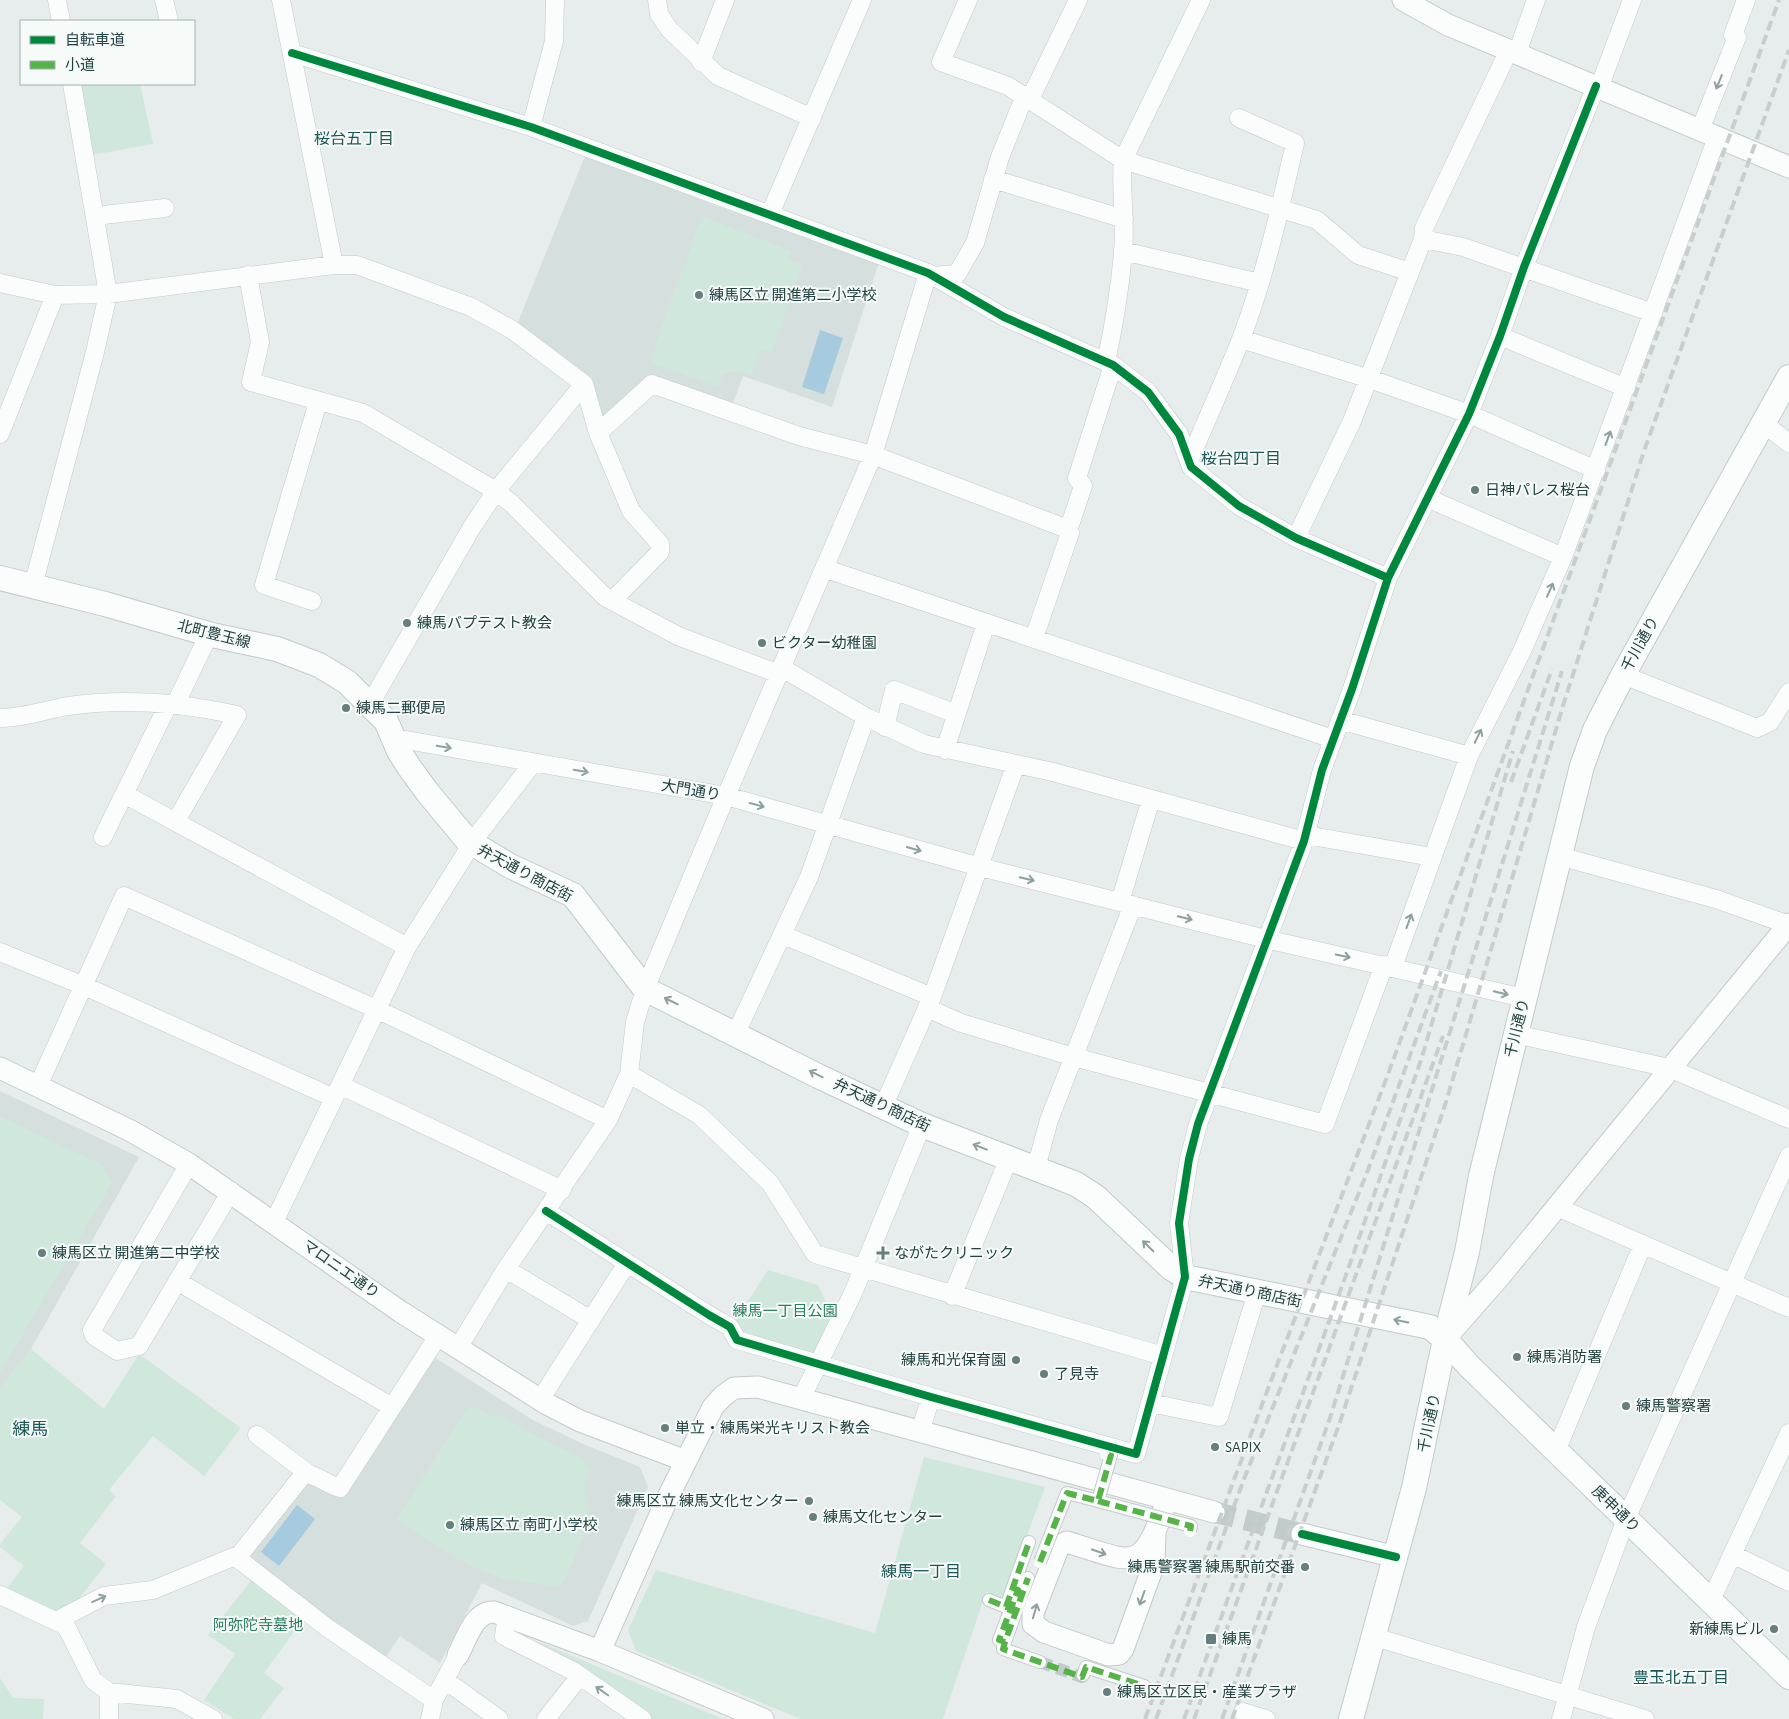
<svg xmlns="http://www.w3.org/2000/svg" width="1789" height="1719" viewBox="0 0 1789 1719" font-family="'Alegreya Sans','Noto Sans JP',sans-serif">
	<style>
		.built { fill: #d5dfde }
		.green { fill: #d0e7dc }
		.water { fill: #a6cade }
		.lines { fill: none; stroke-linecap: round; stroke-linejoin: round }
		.pedestrian-tunnel { stroke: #c0cbca; stroke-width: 12; stroke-dasharray: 12 6; stroke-linecap: butt }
		.tertiary-tunnel { stroke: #c0cbca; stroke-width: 21; stroke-dasharray: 21 11; stroke-linecap: butt }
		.pedestrian-casing { stroke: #c4cac9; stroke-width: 14 }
		.minor-casing { stroke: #c4cac9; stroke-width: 19 }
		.tertiary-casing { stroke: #c4cac9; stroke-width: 23 }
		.secondary-casing { stroke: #c2cbc9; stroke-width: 26 }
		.pedestrian { stroke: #fbfcfc; stroke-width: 12 }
		.minor { stroke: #fbfcfc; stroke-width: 18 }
		.tertiary { stroke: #fbfcfc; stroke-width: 21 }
		.secondary { stroke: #fbfcfc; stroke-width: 24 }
		.rail { stroke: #c8cdcd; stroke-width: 4; stroke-dasharray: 10 5; stroke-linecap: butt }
		.pedestrian-bridge-casing { stroke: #c4cac9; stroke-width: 14; stroke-linecap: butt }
		.pedestrian-bridge { stroke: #fbfcfc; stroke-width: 12 }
		.quiet { stroke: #55b347; stroke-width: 6; stroke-dasharray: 12 6; stroke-linecap: butt }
		.cycleway-casing { stroke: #f6fbfa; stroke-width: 11 }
		.cycleway { stroke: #00873e; stroke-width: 8 }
		.oneway { stroke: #8ea09f }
		.poi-dot { fill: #677e7e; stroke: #f6fbfa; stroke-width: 2 }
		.labels { text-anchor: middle; stroke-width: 4; stroke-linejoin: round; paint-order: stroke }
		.poi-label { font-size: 15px; fill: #224342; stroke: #f6fbfa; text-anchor: start }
		.street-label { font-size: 15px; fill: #224342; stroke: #f6fbfa }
		.park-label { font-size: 15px; fill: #297e5c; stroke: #f6fbfa }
		.neighbourhood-label { font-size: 16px; fill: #1c5856; stroke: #f6fbfa }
		.quarter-label { font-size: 18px; fill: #1c5856; stroke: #f6fbfa }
	</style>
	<rect width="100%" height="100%" fill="#e7edec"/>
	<path class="built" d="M585,156L660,183L711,204L879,262L832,407L743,376L732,406L647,376L605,419L597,417L585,380L516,327Z
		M0,1091L139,1157L31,1349L0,1389Z
		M434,1357L531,1419L581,1443L640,1467L648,1487L588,1621L573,1626L482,1583L440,1663L400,1636L383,1661L249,1561L248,1552L305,1480L313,1479L341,1498Z"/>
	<path class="green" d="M80,84H140L153,144L92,155Z
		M702,216L791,251L788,260L802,265L772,352L762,349L752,376L741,371L723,374L718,387L649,362Z
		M0,1116L102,1165L112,1183L0,1373Z
		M768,1270L818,1285L834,1320L816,1357L742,1334L735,1321Z
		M31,1349L104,1409L139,1354L241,1428L204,1476L153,1436L109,1490L116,1496L80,1543L106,1564L78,1600L55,1611L29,1602L6,1589L24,1566L0,1547V1544L22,1517L0,1500V1389Z
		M468,1407L478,1408L490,1416H504L525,1430L582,1458L589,1470L585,1487L590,1524L561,1587L503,1579L468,1565L396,1520Z
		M924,1457L1045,1487L1004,1598L986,1592L943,1719H801L636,1651L628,1630L656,1570L875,1633Z
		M253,1578L304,1618L264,1673L284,1688L260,1719H234L204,1700L235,1654L208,1635Z
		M541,1643L723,1719H651L540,1646Z
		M0,1678L13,1698L44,1699L43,1719H0Z"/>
	<path class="water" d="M820,330L843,338L824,394L802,387Z
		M297,1505L315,1519L279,1566L261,1552Z"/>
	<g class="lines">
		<path class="pedestrian-tunnel" d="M1040,1662L1082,1677L1083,1675"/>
		<path class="tertiary-tunnel" d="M1214,1512L1302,1534"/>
		<defs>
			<path id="pedestrian" d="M1013,1588L1018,1590L999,1640L1005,1642L1028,1578
				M989,1600L1006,1607L1029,1542
				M1005,1642L1003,1649L1040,1662
				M1083,1675L1086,1667L1144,1686"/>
			<path id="minor" d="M57,0L61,21
				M164,0L169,21
				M281,0L334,265
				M657,0L659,14L669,29L718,76L812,118
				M968,0L941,62L1008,86L1123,160L1317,220L1358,255L1410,272
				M1733,35L1746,0
				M292,53L531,127L928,273L1004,317L1113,365L1148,392L1179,434L1191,467L1239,506L1296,538L1388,578
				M1517,53L1536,0
				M701,62L725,0
				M1599,88L1632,0
				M1030,99L1078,0
				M531,127L554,41L555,0
				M1700,130L1737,37
				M993,179L1124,219
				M770,214L862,0
				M95,216L165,208
				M1423,239L1424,228L1509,50
				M1123,251L1260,283
				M248,275L260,342L251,382L363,413L496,491L512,504L605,597L678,636L779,674
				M933,276L957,274L975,243L1000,157L1025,95
				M0,283L55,295L108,294L334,265H357L471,307L511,329L584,384L598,433L631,511L660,544V552L612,601
				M1500,336L1626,388
				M1241,339L1370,379L1469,414L1596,470
				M1106,362C1114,325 1120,289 1123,252C1126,221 1120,190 1123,160L1201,0
				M1763,423L1789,443
				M598,433L652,384L799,436L873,455L1065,528L1070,533L1034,638
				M0,434L55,295
				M1190,459C1207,419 1225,379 1241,339C1265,276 1280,209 1295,143L1239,118
				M1427,498L1563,557
				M1068,531L1083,486L1077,478L1113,365
				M1296,538L1352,421L1423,239L1463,247L1653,313
				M826,569L1333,739
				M33,586L95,352L108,294L72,84
				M312,601L264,585L318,402
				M782,668L866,717L924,744L1053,772L1304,841
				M1623,675L1757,728L1770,722L1789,692
				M370,704L472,527L496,491L584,384
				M175,705L209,634
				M0,718C23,718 45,710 68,706C123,698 183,703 237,715L176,821
				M1340,720L1469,756
				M885,727L894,690L956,714
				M396,743L406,740L726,796L980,867L1266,939L1524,998
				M945,750L986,623
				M124,794L407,947
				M1306,835L1432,857
				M103,837L168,705
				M1559,856L1716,899L1789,925
				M1120,902L1151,799
				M783,935L932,997
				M0,952L82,985L334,1098
				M1393,967L1469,756L1522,651L1563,557L1717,137
				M927,1008L961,1023L1074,1057L1325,1124L1384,965
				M736,1033L809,877L866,717
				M1515,1034L1669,1068L1789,1119
				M629,1074L699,1115L770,1183L815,1254L1163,1356
				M340,1085L562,1190
				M38,1086L124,896L376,1009L608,1120
				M883,1107L932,997L1016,764
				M189,1164L92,1330L94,1336L117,1351L139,1346L231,1191
				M1036,1168L1049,1120L1133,905
				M1557,1207L1789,1308
				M546,1211L709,1315L730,1327L737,1340L931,1397L1136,1454L1185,1277L1179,1223L1189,1159L1198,1124L1304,841L1322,770L1352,689L1388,578L1469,414L1500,336L1524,267L1596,86
				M274,1222L407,947L476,837L533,763
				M506,1269L591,1320
				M177,1281L392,1407
				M952,1296L1009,1158
				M458,1348L506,1269L608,1120L629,1074L635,1022L645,989L726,796L873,455L928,273
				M801,1399L853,1293L922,1125
				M540,1400L627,1263
				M1150,1403L1219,1417L1257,1292
				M920,1432L931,1397
				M257,1435L309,1474
				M1556,1451L1643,1244
				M1732,1554L1789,1582
				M0,1595L66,1626L93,1680L109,1692L177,1699L213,1719
				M1711,1600L1789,1433
				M507,1615L504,1636L573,1671L642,1719
				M56,1621L104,1596L153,1590L233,1557L237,1558
				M1375,1637L1645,1719
				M445,1680L499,1719
				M109,1692V1719
				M434,1700L329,1629L237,1558L303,1475C315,1472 327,1485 340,1488L438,1336
				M1243,1712L1266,1719
				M430,1719L434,1700L458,1655
				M546,1719L580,1676
				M1561,1719L1586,1627L1626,1519L1789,1156"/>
			<path id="tertiary" d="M1403,0L1448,25L1789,167
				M0,1068L129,1130L189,1164L401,1312L547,1404L580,1421L686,1461
				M1445,1339L1501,1275L1789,924
				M1155,1534L1154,1564L1123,1649L1119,1654L1109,1655L1044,1632L1033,1624V1613L1059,1546L1067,1542C1135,1563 1141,1575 1167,1500
				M1302,1534L1396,1557
				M600,1651L668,1497L713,1407L723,1396L734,1388L758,1387L1214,1512
				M458,1655C466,1640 474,1611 494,1612L600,1651L763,1719"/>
			<path id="secondary" d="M0,578L105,604L212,635L277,649L319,665L347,682L386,721L399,751L409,767L428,793L467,840L510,866L573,895L645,989L818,1076L922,1125L1076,1184L1096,1197L1171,1268L1185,1277L1430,1327L1445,1339L1469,1366L1789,1677
				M1351,1719L1414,1488L1445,1339L1467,1252L1481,1176L1582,766L1595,730L1623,675L1789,377"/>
		</defs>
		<use href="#pedestrian" class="pedestrian-casing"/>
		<use href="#minor" class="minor-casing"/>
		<use href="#tertiary" class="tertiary-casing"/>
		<use href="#secondary" class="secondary-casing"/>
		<use href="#pedestrian" class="pedestrian"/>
		<use href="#minor" class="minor"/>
		<use href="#tertiary" class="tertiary"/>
		<use href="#secondary" class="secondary"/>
		<path class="rail" d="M1511,782L1552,669
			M1145,1719L1266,1394L1387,1077L1779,0
			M1156,1719L1244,1479L1368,1170L1441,971
			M1184,1719L1346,1275L1421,1060L1513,751
			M1194,1719L1443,1036
			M1222,1719L1330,1418L1562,671
			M1232,1719L1340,1422L1446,1102L1562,709L1644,451L1789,50"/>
		<defs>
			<path id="pedestrian-bridge" d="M1098,1501L1191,1526L1190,1531
				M1040,1562L1067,1493L1098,1501L1111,1455L1106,1454"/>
		</defs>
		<use href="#pedestrian-bridge" class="pedestrian-bridge-casing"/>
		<use href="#pedestrian-bridge" class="pedestrian-bridge"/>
		<path class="quiet" d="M1098,1501L1191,1526L1190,1531
			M1040,1562L1067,1493L1098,1501L1111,1455L1106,1454
			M1013,1588L1018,1590L999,1640L1005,1642L1028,1578
			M989,1600L1006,1607L1029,1542
			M1005,1642L1003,1649L1082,1677L1086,1667L1144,1686"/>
		<defs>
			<path id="cycleway" d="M292,53L531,127L928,273L1004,317L1113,365L1148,392L1179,434L1191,467L1239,506L1296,538L1388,578
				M546,1211L709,1315L730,1327L737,1340L931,1397L1136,1454L1185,1277L1179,1223L1189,1159L1198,1124L1304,841L1322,770L1352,689L1388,578L1469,414L1500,336L1524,267L1596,86
				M1302,1534L1396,1557"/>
		</defs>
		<use href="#cycleway" class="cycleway-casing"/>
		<use href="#cycleway" class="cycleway"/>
	</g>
	<defs><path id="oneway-shaft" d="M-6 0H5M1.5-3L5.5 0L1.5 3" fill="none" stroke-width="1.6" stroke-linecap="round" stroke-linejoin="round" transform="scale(1.25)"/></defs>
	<g class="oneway">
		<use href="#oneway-shaft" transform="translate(1719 82) rotate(112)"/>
		<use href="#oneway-shaft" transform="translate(1608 438) rotate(-70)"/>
		<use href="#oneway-shaft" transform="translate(1550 590) rotate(-66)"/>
		<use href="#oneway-shaft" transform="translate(1478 736) rotate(-64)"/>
		<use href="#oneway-shaft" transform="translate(444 747) rotate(10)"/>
		<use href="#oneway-shaft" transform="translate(581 771) rotate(10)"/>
		<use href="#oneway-shaft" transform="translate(757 805) rotate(15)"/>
		<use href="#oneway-shaft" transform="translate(914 849) rotate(16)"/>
		<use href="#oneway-shaft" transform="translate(1027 879) rotate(14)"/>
		<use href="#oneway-shaft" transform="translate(1185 918) rotate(14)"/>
		<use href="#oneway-shaft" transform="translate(1409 921) rotate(-70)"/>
		<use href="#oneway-shaft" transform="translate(1343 956) rotate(12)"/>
		<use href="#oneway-shaft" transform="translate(1501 993) rotate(14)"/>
		<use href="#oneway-shaft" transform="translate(671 1001) rotate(-154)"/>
		<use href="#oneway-shaft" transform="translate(816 1074) rotate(-153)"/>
		<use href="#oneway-shaft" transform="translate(980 1147) rotate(-159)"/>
		<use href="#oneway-shaft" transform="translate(1148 1246) rotate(-136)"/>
		<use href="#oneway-shaft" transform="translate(1401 1321) rotate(-168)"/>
		<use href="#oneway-shaft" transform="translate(1099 1552) rotate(19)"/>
		<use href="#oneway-shaft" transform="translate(1142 1598) rotate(110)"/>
		<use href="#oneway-shaft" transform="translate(99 1599) rotate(-24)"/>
		<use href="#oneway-shaft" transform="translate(1035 1611) rotate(-74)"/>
		<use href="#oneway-shaft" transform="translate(602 1691) rotate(-145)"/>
	</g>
	<g class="poi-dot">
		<circle cx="699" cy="295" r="5"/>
		<circle cx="1475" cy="490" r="5"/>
		<circle cx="407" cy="623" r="5"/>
		<circle cx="762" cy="643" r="5"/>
		<circle cx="346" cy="708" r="5"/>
		<circle cx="42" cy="1253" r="5"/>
		<path d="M880.5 1245.5h5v5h5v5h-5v5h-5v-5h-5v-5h5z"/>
		<circle cx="1517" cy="1357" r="5"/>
		<circle cx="1016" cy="1360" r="5"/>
		<circle cx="1044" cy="1374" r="5"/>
		<circle cx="1626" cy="1406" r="5"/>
		<circle cx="665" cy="1428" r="5"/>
		<circle cx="1215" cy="1447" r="5"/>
		<circle cx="809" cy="1501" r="5"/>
		<circle cx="813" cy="1517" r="5"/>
		<circle cx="450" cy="1525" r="5"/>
		<circle cx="1305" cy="1567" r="5"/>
		<circle cx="1774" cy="1629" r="5"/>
		<rect x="1205" y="1633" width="12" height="12" rx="2.5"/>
		<circle cx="1107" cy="1692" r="5"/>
	</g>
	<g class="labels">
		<g class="poi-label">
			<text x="709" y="300">練馬区立 開進第二小学校</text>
			<text x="1485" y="495">日神パレス桜台</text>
			<text x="417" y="628">練馬バプテスト教会</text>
			<text x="772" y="648">ビクター幼稚園</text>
			<text x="356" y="713">練馬二郵便局</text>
			<text x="52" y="1258">練馬区立 開進第二中学校</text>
			<text x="894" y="1258">ながたクリニック</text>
			<text x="1527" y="1362">練馬消防署</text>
			<text x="1006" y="1365" text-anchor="end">練馬和光保育園</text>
			<text x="1054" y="1379">了見寺</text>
			<text x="1636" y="1411">練馬警察署</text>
			<text x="675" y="1433">単立・練馬栄光キリスト教会</text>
			<text x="1225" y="1452">SAPIX</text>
			<text x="799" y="1506" text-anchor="end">練馬区立 練馬文化センター</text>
			<text x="823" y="1522">練馬文化センター</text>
			<text x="460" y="1530">練馬区立 南町小学校</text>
			<text x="1295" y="1572" text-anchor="end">練馬警察署 練馬駅前交番</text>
			<text x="1764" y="1634" text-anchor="end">新練馬ビル</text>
			<text x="1222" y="1644">練馬</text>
			<text x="1117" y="1697">練馬区立区民・産業プラザ</text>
		</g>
		<g class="street-label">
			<text transform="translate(214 634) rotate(14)" y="5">北町豊玉線</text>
			<text transform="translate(1640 644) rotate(-61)" y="5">千川通り</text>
			<text transform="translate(691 790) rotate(10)" y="5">大門通り</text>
			<text transform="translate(525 873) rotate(28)" y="5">弁天通り商店街</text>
			<text transform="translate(1517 1028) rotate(-76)" y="5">千川通り</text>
			<text transform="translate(882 1105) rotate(25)" y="5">弁天通り商店街</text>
			<text transform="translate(341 1269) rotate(35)" y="5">マロニエ通り</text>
			<text transform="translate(1250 1291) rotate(12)" y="5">弁天通り商店街</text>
			<text transform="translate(1429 1423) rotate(-78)" y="5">千川通り</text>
			<text transform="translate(1616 1509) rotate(44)" y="5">庚申通り</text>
		</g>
		<g class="park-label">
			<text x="785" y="1316">練馬一丁目公園</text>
			<text x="258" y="1630">阿弥陀寺墓地</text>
		</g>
		<g class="neighbourhood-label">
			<text x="354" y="144">桜台五丁目</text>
			<text x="1241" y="464">桜台四丁目</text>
			<text x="921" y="1577">練馬一丁目</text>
			<text x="1681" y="1683">豊玉北五丁目</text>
		</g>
		<g class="quarter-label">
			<text x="30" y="1435">練馬</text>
		</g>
	</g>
	<rect x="20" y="20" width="175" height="65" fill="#f6fbfa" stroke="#a1b1b0"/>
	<rect x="30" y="36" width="25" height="8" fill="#00873e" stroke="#a1b1b0"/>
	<text x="65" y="45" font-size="15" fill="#224342">自転車道</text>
	<rect x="30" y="61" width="25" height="8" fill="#55b347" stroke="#a1b1b0"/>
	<text x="65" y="70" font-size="15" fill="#224342">小道</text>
</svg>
